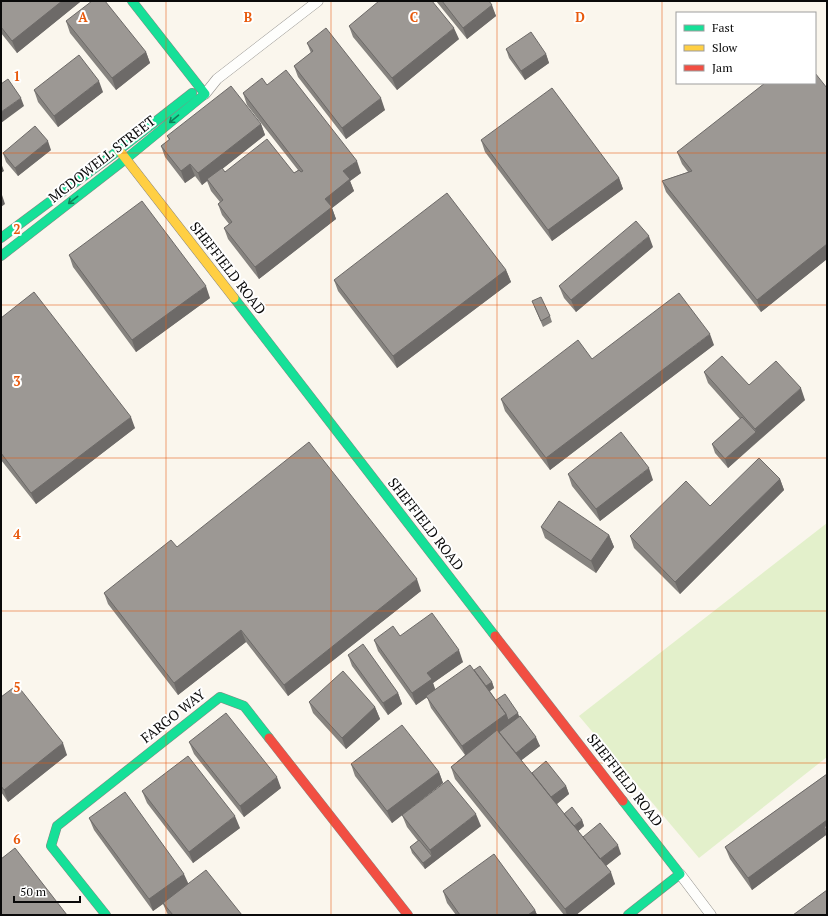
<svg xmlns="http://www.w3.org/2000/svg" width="828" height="916" viewBox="0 0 828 916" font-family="'PT Serif',serif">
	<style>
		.green { fill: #e3f0cb }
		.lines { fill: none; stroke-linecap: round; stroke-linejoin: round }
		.street-casing { stroke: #92908c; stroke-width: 11 }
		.fast-casing { stroke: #898783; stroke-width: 10 }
		.slow-casing { stroke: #898783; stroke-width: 10 }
		.jam-casing { stroke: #898783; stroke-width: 10 }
		.street { stroke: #fefefc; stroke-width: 10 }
		.fast { stroke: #16e098; stroke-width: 9 }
		.slow { stroke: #ffcf43; stroke-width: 9 }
		.jam { stroke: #f24e42; stroke-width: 9 }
		.wall { fill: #86837f }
		.shaded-wall { fill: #6d6a68 }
		.building { fill: #9c9894; stroke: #6d6a68 }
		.oneway { stroke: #118058 }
		.grid { fill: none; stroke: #e8590c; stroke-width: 1; stroke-opacity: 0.55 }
		.labels { text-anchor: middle; stroke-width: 4; stroke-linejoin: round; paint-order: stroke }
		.street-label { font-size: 14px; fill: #0a0a0a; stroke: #fff }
		.grid-label { font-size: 13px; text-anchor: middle; font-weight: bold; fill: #e8590c; stroke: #fff; stroke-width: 4; stroke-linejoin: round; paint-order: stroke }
	</style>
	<rect width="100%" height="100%" fill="#faf6ed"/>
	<path class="green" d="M827,523V757L699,858L579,716Z"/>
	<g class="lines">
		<defs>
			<path id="street" d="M205,94L217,79L318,1
				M680,874L711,915"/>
			<path id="fast" d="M1,238L119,150L192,93
				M1,256L127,158L205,94L132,1
				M234,298L495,636
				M623,801L680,874L628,915
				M106,915L51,846L57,826L220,697L244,706L269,738"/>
			<path id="slow" d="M119,150L234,298"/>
			<path id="jam" d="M495,636L623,801
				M269,738L408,915"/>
		</defs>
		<use href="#street" class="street-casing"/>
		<use href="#fast" class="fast-casing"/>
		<use href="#slow" class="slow-casing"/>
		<use href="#jam" class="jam-casing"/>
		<use href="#street" class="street"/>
		<use href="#fast" class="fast"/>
		<use href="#slow" class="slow"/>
		<use href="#jam" class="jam"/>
	</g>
	<path class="wall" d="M1,1L80,2L17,53L1,33Z
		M436,1H489L496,16L467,39Z
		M66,21L146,52L150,63L116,90L70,33Z
		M349,26L459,39L397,90L353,37Z
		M307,43L385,110L346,139L298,77L294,66L311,53Z
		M506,49L546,54L549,63L525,80L509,58Z
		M267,85L361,173L350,181L354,191L332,208L336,219L259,279L228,239L224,228L229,224L222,215L218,204L220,202L211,191L207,181L202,185L195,176L185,183L165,157L161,146L169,140L167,136L261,124L265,135L222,169L225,172L294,173L298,170L247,105L243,93Z
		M827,88V259L761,312L666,192L662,181L688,172L682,164L677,152Z
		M34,90L103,92L58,127L38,102Z
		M481,140L619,178L623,189L552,241L485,152Z
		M51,150L18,176L6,162L3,153Z
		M653,247L576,312L564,298L559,286Z
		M69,255L210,298L136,352L73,267Z
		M506,270L511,282L397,368L338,291L334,280Z
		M532,301L550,316L552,322L543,327Z
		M1,318L135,428L36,504L1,460Z
		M714,345L550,470L505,411L501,399L592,359Z
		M704,372L749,385L805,400L728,468L715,453L712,444L740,419L708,383Z
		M568,474L653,480L600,521L572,486Z
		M780,479L784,490L680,594L634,548L630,536Z
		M541,527L609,535L614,547L596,573L545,538Z
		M177,547L421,591L288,696L246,642L178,695L108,604L104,593Z
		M400,636L463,662L433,683L435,690L474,670L492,682L494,688L490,691L496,700L519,716L540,746L521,760L532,773L566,786L569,794L557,804L564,814L582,820L584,826L578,831L583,837L621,854L606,866L615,884L576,915H564L455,779L451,767L465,755L431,708L427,697L416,705L378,651L374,640Z
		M348,655L398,693L402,704L388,715L352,666Z
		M1,697L67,755L8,802L1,792Z
		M309,702L375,707L380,719L346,749L313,713Z
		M189,742L281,788L244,817L194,754Z
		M351,764L439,772L443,783L392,823L355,776Z
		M827,774V836L826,835L752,890L730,859L725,847Z
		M142,791L240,828L193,863L147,803Z
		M402,815L481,826L425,869L412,853L410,847L418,841L407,827Z
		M89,818L188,884L242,915H168L163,904L153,911L94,830Z
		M443,891L535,910L537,915H456L447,903Z"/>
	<path class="shaded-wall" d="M62,1H80V2L17,53L12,41Z
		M492,5L496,16L467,39L463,28Z
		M454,28L459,39L397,90L392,78Z
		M146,52L150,63L116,90L112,78Z
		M546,54L549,63L525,80L521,71Z
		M99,81L103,92L58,127L54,116Z
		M21,98L24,106L1,123V112Z
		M381,98L385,110L346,139L342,128Z
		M261,124L265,135L202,185L198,173Z
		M48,141L51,150L18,176L15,168Z
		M357,161L361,173L350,181L354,191L332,208L336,219L259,279L255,267L325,199L343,171Z
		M1,163L4,171L1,173Z
		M190,164L195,176L185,183L181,171Z
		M619,178L623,189L552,241L548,230Z
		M2,195L5,204L1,207V196Z
		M649,236L653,247L576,312L571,300Z
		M827,244V259L761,312L757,300Z
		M506,270L511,282L397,368L393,356Z
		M206,286L210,298L136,352L132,340Z
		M710,334L714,345L550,470L546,458Z
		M801,388L805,400L759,440L755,429Z
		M131,417L135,428L36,504L31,493Z
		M756,432L759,440L728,468L725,459Z
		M649,468L653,480L600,521L596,509Z
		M780,479L784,490L680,594L675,582Z
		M609,535L614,547L596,573L591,561Z
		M417,579L421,591L288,696L284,685Z
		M241,630L246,642L178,695L174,683Z
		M459,650L463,662L433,683L436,691L416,705L412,693L427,673Z
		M492,682L494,688L487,693L485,687Z
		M398,693L402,704L388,715L383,703Z
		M375,707L380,719L346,749L342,738Z
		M518,713L520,719L466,757L462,746L506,714Z
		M536,737L540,746L518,763L515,754Z
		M63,743L67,755L8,802L4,790Z
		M439,772L443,783L392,823L387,811Z
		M277,777L281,788L244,817L240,806Z
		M566,786L569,794L553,807L550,798Z
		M476,814L481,826L434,862L430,850Z
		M235,816L240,828L193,863L189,852Z
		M582,820L584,826L575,834L573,828Z
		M827,820V831L824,827L826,835L752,890L748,878Z
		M618,845L621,854L603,868L599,860Z
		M432,856L434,862L425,869L423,863Z
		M611,872L615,884L576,915H567L565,909Z
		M184,874L189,885L153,911L149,899Z
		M535,910L537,915H528Z"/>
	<path class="building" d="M1,1H62L12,41L1,27Z
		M92,1H105L146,52L112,78L66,21Z
		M379,1H432L454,28L392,78L349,26Z
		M442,1H489L492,5L463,28Z
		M326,28L381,98L342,128L294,66L313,51L307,43Z
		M531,32L546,54L521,71L506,49Z
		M79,55L99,81L54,116L34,90Z
		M286,70L357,161L343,171L350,179L325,199L332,207L255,267L224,228L232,222L218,204L223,200L207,179L222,168L225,172L267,139L294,173L299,170L301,172L303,171L243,93L262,78L267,85Z
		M815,73L827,88V244L757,300L662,181L692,171L677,152L765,83H815Z
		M8,79L21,98L1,112V84Z
		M231,86L261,124L198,173L190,164L181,171L161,146L170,139L167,136Z
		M552,88L619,178L548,230L481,140Z
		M35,126L48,141L15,168L3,153Z
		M447,193L506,270L393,356L334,280Z
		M142,201L206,286L132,340L69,255Z
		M636,221L649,236L571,300L559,286Z
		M34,292L131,417L31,493L1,453V318Z
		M679,293L710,334L546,458L501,399L578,340L592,359Z
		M541,297L550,316L541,321L532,301Z
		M722,356L749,385L776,361L801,388L755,429L704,372Z
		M742,417L756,432L725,459L712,444Z
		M621,432L649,468L596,509L568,474Z
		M309,442L417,579L284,685L241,630L174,683L104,593L171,540L177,547Z
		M759,458L780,479L675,582L630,536L686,481L710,506Z
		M559,501L609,535L591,561L541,527Z
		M432,613L459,650L427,673L432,679L412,693L374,640L393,626L400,636Z
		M363,644L398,693L383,703L348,655Z
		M470,665L506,714L462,746L426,696Z
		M480,666L492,682L486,686L474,670Z
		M343,671L375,707L342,738L309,702Z
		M17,685L63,743L4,790L1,786V697Z
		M505,694L518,713L508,720L506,714L496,700Z
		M226,713L277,777L240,806L189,742Z
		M520,716L536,737L516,753L499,732Z
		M402,725L439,772L387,811L351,764Z
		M497,730L611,872L565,909L451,767Z
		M188,756L235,816L189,852L142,791Z
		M546,761L566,786L551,797L532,773Z
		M827,774V820L748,878L725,847Z
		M448,780L476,814L430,850L402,815Z
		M125,792L184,874L149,899L89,818Z
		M572,807L582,820L574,826L564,814Z
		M600,823L618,845L600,859L583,837Z
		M827,825V831L824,827Z
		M419,840L432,856L423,863L410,847Z
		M15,848L67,915H1V859Z
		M494,854L535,910L528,915H460L443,891Z
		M206,870L242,915H173L163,903Z
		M827,890V915H793Z"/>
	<defs><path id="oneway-shaft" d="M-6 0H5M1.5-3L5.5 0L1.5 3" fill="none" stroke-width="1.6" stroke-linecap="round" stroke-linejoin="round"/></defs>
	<g class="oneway">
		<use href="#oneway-shaft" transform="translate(174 119) rotate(140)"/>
		<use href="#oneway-shaft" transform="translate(73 200) rotate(142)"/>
	</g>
	<path class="grid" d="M166,1V915M331,1V915M497,1V915M662,1V915M1,153H827M1,305H827M1,458H827M1,611H827M1,763H827"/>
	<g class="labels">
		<g class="street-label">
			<text transform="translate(102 159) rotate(-38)" y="5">MCDOWELL STREET</text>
			<text transform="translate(228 268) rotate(52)" y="5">SHEFFIELD ROAD</text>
			<text transform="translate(426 524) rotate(52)" y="5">SHEFFIELD ROAD</text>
			<text transform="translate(173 716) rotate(-38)" y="5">FARGO WAY</text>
			<text transform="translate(625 780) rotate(52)" y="5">SHEFFIELD ROAD</text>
		</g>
	</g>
	<g class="grid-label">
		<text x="83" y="22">A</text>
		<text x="248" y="22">B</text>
		<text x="414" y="22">C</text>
		<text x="580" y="22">D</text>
		<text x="17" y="81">1</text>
		<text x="17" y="234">2</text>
		<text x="17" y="386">3</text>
		<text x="17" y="539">4</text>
		<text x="17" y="692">5</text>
		<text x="17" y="844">6</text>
	</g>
	<rect width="828" height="916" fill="none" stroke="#0a0a0a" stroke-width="4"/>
	<rect x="676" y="12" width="140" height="72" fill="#ffffff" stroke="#9d9d9d"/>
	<rect x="684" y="25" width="20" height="6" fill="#16e098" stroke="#9d9d9d"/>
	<text x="712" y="32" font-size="12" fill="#0a0a0a">Fast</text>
	<rect x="684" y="45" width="20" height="6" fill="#ffcf43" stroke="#9d9d9d"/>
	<text x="712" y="52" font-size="12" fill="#0a0a0a">Slow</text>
	<rect x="684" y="65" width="20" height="6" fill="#f24e42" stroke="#9d9d9d"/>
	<text x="712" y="72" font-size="12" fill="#0a0a0a">Jam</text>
	<path d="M14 896v6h66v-6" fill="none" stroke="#0a0a0a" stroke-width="2"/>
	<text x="20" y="896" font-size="12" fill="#0a0a0a" stroke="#ffffff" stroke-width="3" paint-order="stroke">50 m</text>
</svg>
